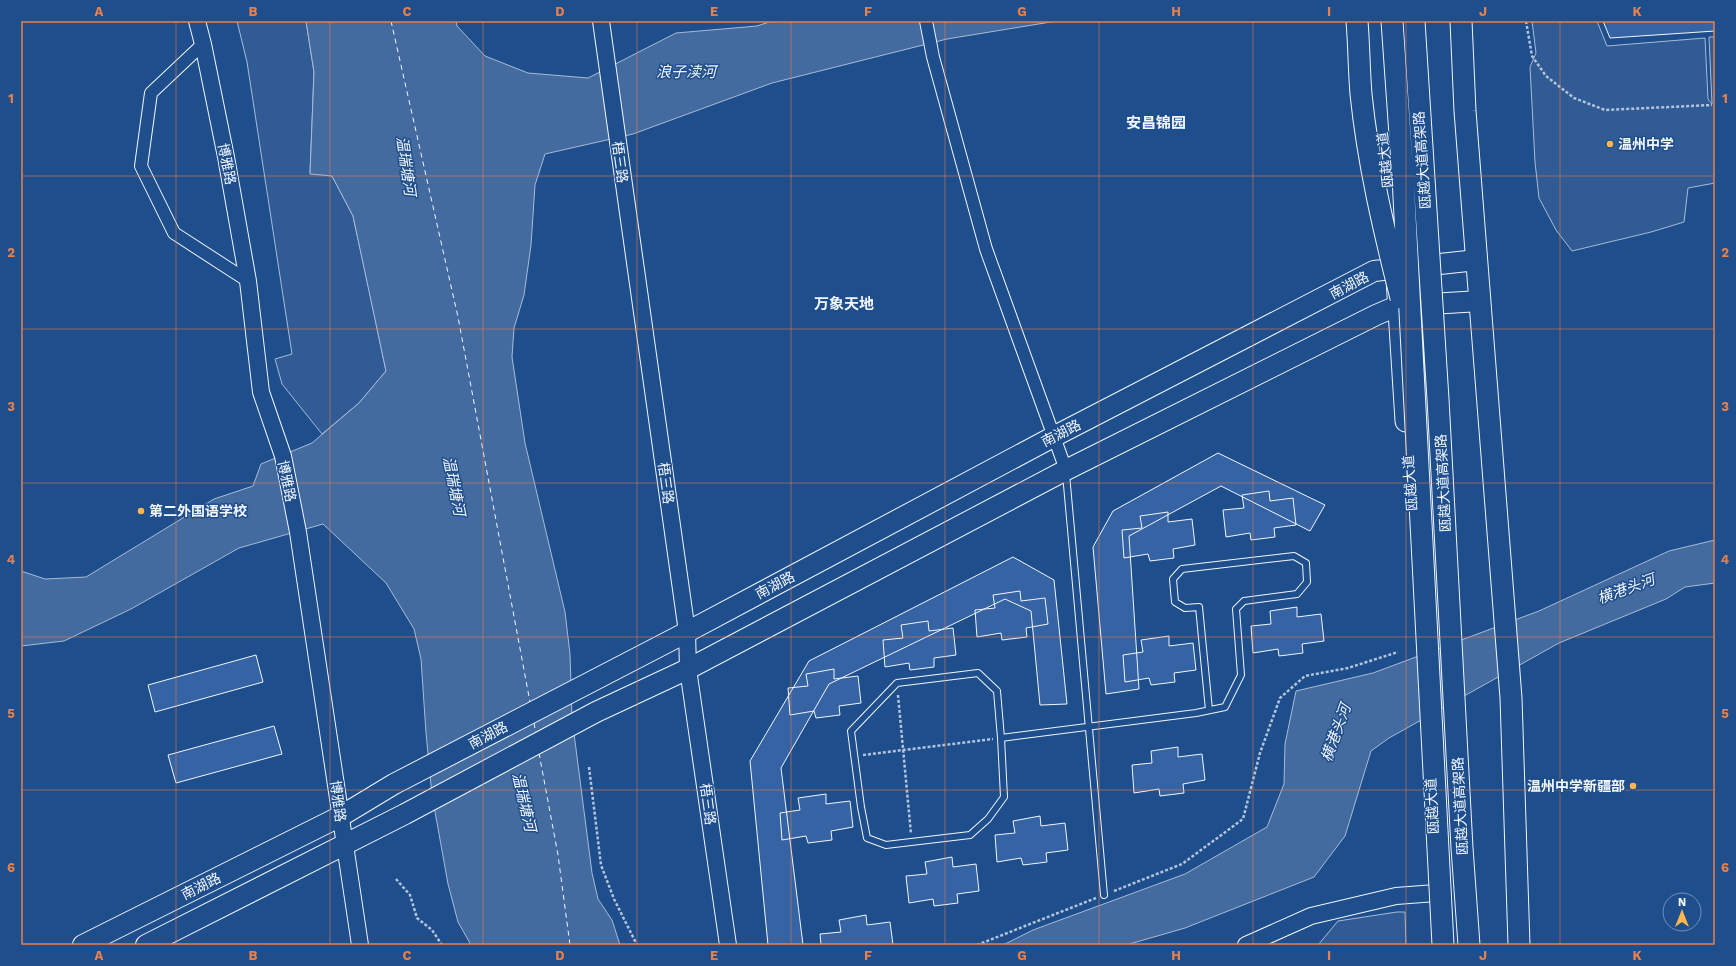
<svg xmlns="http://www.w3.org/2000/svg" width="1736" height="966" viewBox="0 0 1736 966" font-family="'Work Sans','Noto Sans SC',sans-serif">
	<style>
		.built { fill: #305b95; stroke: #a8bbd7 }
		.water { fill: #446ba0; stroke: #a8bbd7 }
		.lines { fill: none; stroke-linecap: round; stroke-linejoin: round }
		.ferry { stroke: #f2f6ff; stroke-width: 1; stroke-dasharray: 5 4; stroke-linecap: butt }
		.building { fill: #3563a3; stroke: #f2f6ff }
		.service-casing { stroke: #f2f6ff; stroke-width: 8 }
		.minor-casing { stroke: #f2f6ff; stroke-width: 14 }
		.tertiary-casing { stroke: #f2f6ff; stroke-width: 18 }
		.primary-casing { stroke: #f2f6ff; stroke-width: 22 }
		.trunk-casing { stroke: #f2f6ff; stroke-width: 23 }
		.path { stroke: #b3c4dc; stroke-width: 2.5; stroke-dasharray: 3 2; stroke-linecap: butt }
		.service { stroke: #1f4e8c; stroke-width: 6 }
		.minor { stroke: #1f4e8c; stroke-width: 12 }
		.tertiary { stroke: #1f4e8c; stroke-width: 16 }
		.primary { stroke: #1f4e8c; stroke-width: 20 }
		.trunk { stroke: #1f4e8c; stroke-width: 21 }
		.trunk-bridge-casing { stroke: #f2f6ff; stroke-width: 23; stroke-linecap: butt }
		.trunk-bridge { stroke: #1f4e8c; stroke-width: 21 }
		.grid { fill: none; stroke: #ea8049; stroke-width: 1; stroke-opacity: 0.55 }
		.poi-dot { fill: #ffb74d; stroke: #1f4e8c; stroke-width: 1.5 }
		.labels { text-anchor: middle; stroke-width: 3; stroke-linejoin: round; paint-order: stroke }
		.poi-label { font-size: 14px; font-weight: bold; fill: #f2f6ff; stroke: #1f4e8c; text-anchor: start }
		.street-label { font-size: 14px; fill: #f2f6ff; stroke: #1f4e8c }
		.water-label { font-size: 15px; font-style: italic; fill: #f2f6ff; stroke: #1f4e8c }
		.neighbourhood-label { font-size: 15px; font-weight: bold; fill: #f2f6ff; stroke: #1f4e8c }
		.neatline { fill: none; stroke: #ea8049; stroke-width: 1.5 }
		.grid-label { font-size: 13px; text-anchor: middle; font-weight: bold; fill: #ea8049 }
	</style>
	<rect width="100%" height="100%" fill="#1f4e8c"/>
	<path class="built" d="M237,21H306L314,72L310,173L332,176L353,216L368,285L386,371L359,403L322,434L282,384L275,359L292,354L247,62Z
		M1532,21H1597L1607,46L1705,38L1708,99L1712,104L1709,37H1715V183L1688,188L1684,222L1651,232L1572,251L1556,230L1539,198L1535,162L1530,67L1536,53Z
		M1397,912H1405L1406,945H1318L1338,921Z"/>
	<path class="water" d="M306,21H456L457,26L485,56L528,73L588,78L676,33L757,26L772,21H1057L947,39L772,83L633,134L545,154L535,185L531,245L524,295L514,328L512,357L525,443L565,612L570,654L572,718L592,873L598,899L612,920L620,945H471L458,922L448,884L432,795L426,733L421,659L414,629L386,583L323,524L239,548L131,609L64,641L21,646V571L45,579L86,577L214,499L253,486L261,464L312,443L359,403L386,371L353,216L332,176L310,174L314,72Z
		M1715,540V583L1685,587L1666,599L1559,643L1389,738L1371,751L1345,836L1314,877L1185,928L1126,945H1003L1033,930L1185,874L1267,827L1284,784L1285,744L1296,691L1373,673L1539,611L1669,551Z"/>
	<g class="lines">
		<path class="ferry" d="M391,21L458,317L530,702
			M534,723L536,734
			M539,753L558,855L570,945"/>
	</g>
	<path class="building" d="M1603,21H1715V31L1610,38Z
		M1218,453L1325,505L1310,531L1221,486L1129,536L1139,689L1106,694L1093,547L1113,511Z
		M1269,491L1270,501L1293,498L1296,525L1274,528L1275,537L1251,540L1250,533L1226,537L1223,510L1244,508L1242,495Z
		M1168,512V522L1192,519L1195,545L1173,549L1174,558L1150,561L1148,554L1124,558L1122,530L1142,528L1140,516Z
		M1013,557L1054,580L1067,704L1040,705L1031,611L1005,599L829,684L781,768L803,945H768L750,761L809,661Z
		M1020,591L1021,601L1045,598L1048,624L1026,628L1027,637L1002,640L1001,633L977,637L975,610L995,608L993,595Z
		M1297,607V617L1321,614L1324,641L1302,644L1303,653L1279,656L1278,649L1253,653L1251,626L1271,624L1270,611Z
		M928,621L929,631L953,628L956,655L934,658V667L910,670L909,663L885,667L883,640L903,638L901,625Z
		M1169,636V646L1193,643L1196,670L1174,673L1175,682L1151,685L1149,678L1125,682L1123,655L1143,652L1141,640Z
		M256,655L263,682L155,712L148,685Z
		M834,669V679L858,676L861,703L839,706L840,715L816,718L814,711L790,715L788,688L808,686L806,674Z
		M274,726L282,754L176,783L168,755Z
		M1178,747V757L1202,754L1205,780L1183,784L1184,793L1160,796L1159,789L1134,793L1132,765L1152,763L1151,751Z
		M826,794V804L850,801L853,827L831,831L832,840L808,843L806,836L782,840L780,813L800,810L798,798Z
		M1040,816L1041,826L1065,823L1068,850L1046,853L1047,862L1023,865L1021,858L997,862L995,835L1015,833L1013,821Z
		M952,857L953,867L976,864L979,891L957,894L958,903L934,906L933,899L909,903L906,876L927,874L925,862Z
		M866,915L867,925L890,922L893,945H821L820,934L841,932L839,920Z"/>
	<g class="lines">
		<defs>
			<path id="service" d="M1066,474L1104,895
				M1001,738L1004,797L988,819L970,835L886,845L867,838L861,807L851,731L897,683L978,673L997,691L1001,738L1196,713L1225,707L1241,675L1236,609L1244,601L1297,594L1307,582L1306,563L1294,556L1182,569L1173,579L1175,602L1185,608L1199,607L1209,710"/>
			<path id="minor" d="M926,21L933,57L986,249L1066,470
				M203,44L151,93L141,166L174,233L248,281"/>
			<path id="tertiary" d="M197,21L203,44L226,157L248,281L261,392L283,456L298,532L360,945
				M601,21L687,632L688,669L728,945
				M1246,945L1311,916L1396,896L1436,893"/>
			<path id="primary" d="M83,945L341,816L394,784L687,632L1053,437L1374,271L1477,260
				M146,945L405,814L596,712L688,669L1066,470L1376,315L1397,306L1480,301"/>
			<path id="trunk" d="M1373,21L1380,113L1392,230
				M1461,21L1465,111L1511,698L1519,945
				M1397,279L1406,421"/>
		</defs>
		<use href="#service" class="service-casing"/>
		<use href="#minor" class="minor-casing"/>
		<use href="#tertiary" class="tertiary-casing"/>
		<use href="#primary" class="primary-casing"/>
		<use href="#trunk" class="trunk-casing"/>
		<path class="path" d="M1526,21L1532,56L1546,76L1574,98L1605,110L1712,105
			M898,695L911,834
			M863,755L993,739
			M589,767L601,865L614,899L637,945
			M396,879L410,895L417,918L432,930L442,945
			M1114,891L1182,864L1243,819L1260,753L1280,698L1305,676L1348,668L1398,652
			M977,945L1096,898"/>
		<use href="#service" class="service"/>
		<use href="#minor" class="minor"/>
		<use href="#tertiary" class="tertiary"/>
		<use href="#primary" class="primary"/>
		<use href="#trunk" class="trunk"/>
		<defs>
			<path id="trunk-bridge" d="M1357,21C1359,45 1359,70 1361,94C1368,163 1384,231 1401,298
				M1392,21L1403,178L1443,945
				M1414,21L1438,399L1462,848L1469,945"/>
		</defs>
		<use href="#trunk-bridge" class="trunk-bridge-casing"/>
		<use href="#trunk-bridge" class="trunk-bridge"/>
	</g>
	<path class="grid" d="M176,21V945M330,21V945M483,21V945M637,21V945M791,21V945M945,21V945M1099,21V945M1253,21V945M1406,21V945M1560,21V945M21,176H1715M21,329H1715M21,483H1715M21,637H1715M21,790H1715"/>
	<g class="poi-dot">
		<circle cx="1610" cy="144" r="4"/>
		<circle cx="141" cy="511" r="4"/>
		<circle cx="1633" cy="786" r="4"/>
	</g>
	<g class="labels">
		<g class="poi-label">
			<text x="1618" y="149">温州中学</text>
			<text x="149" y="516">第二外国语学校</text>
			<text x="1625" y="791" text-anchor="end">温州中学新疆部</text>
		</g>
		<g class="street-label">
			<text transform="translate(1385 160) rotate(-96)" y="5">瓯越大道</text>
			<text transform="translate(1422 160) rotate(-94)" y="5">瓯越大道高架路</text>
			<text transform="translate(620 162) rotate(82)" y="5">梧三路</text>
			<text transform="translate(227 164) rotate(79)" y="5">博雅路</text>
			<text transform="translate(1349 285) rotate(-28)" y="5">南湖路</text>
			<text transform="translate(1061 433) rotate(-27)" y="5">南湖路</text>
			<text transform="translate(287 481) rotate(78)" y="5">博雅路</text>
			<text transform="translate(666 483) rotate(82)" y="5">梧三路</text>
			<text transform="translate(1410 483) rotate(-94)" y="5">瓯越大道</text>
			<text transform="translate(1443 483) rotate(-93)" y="5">瓯越大道高架路</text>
			<text transform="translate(775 585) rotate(-28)" y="5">南湖路</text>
			<text transform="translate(488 735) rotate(-28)" y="5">南湖路</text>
			<text transform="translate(338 801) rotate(82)" y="5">博雅路</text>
			<text transform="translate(708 804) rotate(82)" y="5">梧三路</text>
			<text transform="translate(1432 806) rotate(-93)" y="5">瓯越大道</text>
			<text transform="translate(1460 806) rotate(-93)" y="5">瓯越大道高架路</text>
			<text transform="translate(201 886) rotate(-27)" y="5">南湖路</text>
		</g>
		<g class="water-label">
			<text x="686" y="77">浪子渎河</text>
			<text transform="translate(406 166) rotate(82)" y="5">温瑞塘河</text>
			<text transform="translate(454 486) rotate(79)" y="5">温瑞塘河</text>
			<text transform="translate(1626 589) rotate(-20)" y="5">横港头河</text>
			<text transform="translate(1336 733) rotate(-70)" y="5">横港头河</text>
			<text transform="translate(524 802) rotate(77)" y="5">温瑞塘河</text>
		</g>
		<g class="neighbourhood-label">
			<text x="1156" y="128">安昌锦园</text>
			<text x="844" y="309">万象天地</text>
		</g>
	</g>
	<rect width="1736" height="966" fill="none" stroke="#1f4e8c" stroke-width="44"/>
	<g transform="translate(1682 912)"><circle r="19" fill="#1f4e8c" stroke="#7391ba"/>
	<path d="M0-3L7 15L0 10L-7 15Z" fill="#ffb74d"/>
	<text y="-6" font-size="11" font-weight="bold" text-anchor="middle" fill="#f2f6ff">N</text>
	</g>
	<rect x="22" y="22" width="1692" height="922" class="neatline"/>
	<g class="grid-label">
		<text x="99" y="16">A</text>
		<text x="253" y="16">B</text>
		<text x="407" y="16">C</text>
		<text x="560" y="16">D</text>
		<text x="714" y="16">E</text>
		<text x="868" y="16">F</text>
		<text x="1022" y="16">G</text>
		<text x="1176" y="16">H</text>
		<text x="1329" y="16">I</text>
		<text x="1483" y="16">J</text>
		<text x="1637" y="16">K</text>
		<text x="11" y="103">1</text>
		<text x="1725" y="103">1</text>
		<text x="11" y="257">2</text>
		<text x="1725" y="257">2</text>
		<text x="11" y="411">3</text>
		<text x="1725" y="411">3</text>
		<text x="11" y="564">4</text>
		<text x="1725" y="564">4</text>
		<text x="11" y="718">5</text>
		<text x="1725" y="718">5</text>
		<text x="11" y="872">6</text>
		<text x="1725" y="872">6</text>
		<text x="99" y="960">A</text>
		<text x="253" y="960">B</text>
		<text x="407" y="960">C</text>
		<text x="560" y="960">D</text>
		<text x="714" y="960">E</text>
		<text x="868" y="960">F</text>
		<text x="1022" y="960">G</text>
		<text x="1176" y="960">H</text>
		<text x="1329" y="960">I</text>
		<text x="1483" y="960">J</text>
		<text x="1637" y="960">K</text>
	</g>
</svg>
